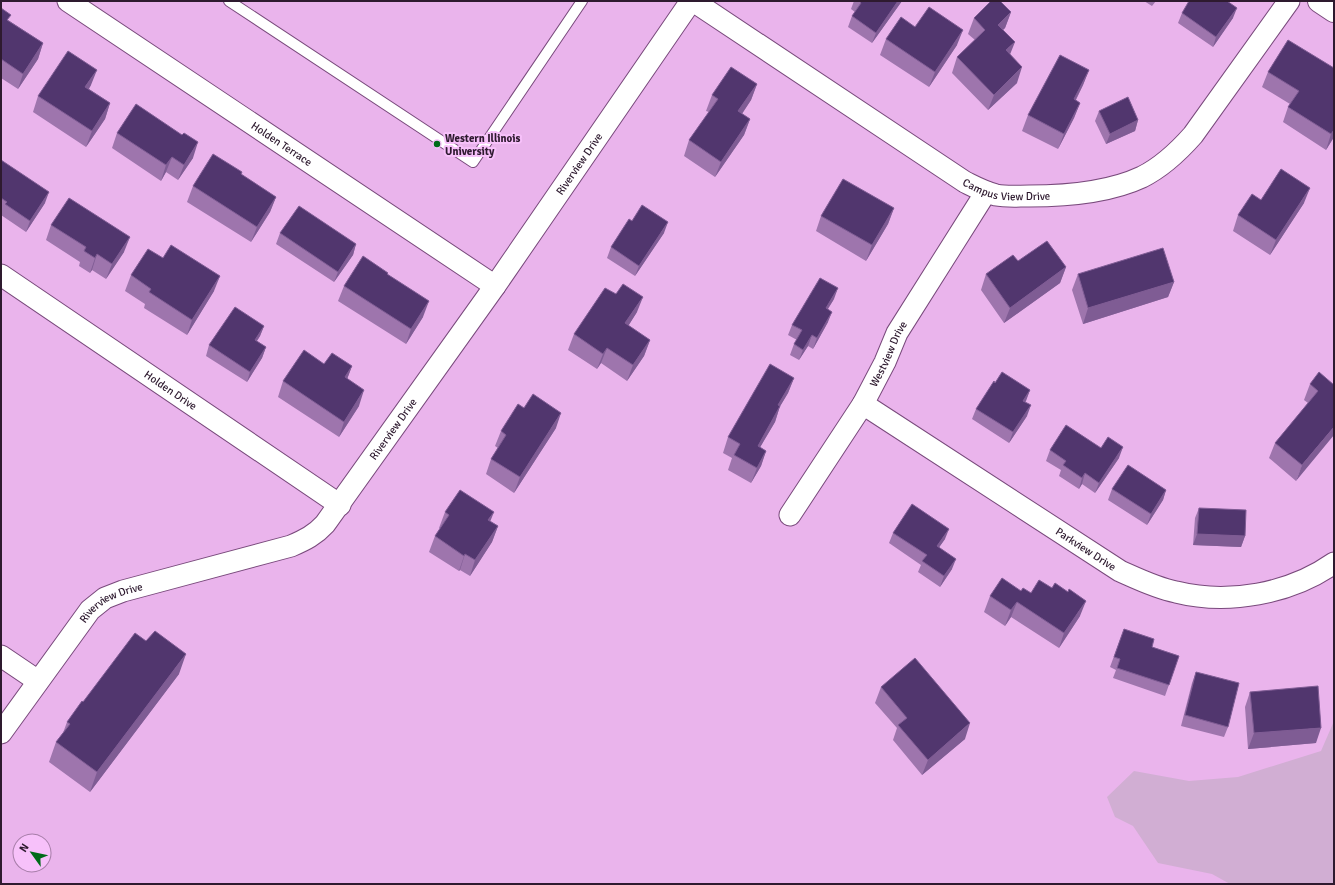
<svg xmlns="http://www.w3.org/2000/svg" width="1335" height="885" viewBox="0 0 1335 885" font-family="Signika,sans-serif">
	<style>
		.green { fill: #d1aed3 }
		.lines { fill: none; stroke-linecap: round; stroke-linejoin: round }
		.service-casing { stroke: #794a7c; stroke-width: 12 }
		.minor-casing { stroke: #794a7c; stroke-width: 23 }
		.tertiary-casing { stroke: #794a7c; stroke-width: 24 }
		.service { stroke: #fff; stroke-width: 10 }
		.minor { stroke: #fff; stroke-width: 21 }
		.tertiary { stroke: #fff; stroke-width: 22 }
		.wall { fill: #9e75ad }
		.shaded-wall { fill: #7f5c94 }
		.building { fill: #51366e; stroke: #7f5c94 }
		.poi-dot { fill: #006b19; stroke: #f7c1fa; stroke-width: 1.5 }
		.labels { text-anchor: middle; stroke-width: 4; stroke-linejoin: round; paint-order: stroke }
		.poi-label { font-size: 11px; font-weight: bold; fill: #2e1a2f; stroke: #f7c1fa; text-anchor: start }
		.street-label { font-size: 11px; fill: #2e1a2f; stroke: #f7c1fa }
	</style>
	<rect width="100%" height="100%" fill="#eab4ec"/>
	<path class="green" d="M1334,721V884H1230L1212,874L1158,863L1133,826L1115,817L1107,797L1134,771L1189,781L1238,777L1321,751Z"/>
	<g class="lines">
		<defs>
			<path id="service" d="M229,1L473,162L582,1"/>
			<g id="minor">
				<path id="s1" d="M68,1L495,286"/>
				<path id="s2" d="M693,1L965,182C975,187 984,192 996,195C1006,197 1018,196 1029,196C1066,196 1108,193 1142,177C1162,167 1178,152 1193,135L1289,1"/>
				<path id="s3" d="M1,275L340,505"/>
				<path id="s4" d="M863,404L1120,571C1138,579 1156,588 1176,592C1228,605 1290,594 1334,563"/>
				<path id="s5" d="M790,515L863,404L885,362L897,333L986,192"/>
				<path d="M1,656L38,681"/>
				<path id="s6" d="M1,733L90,610L105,598L123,591L291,546C305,540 315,535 325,524L495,286L691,1"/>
			</g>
			<path id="tertiary" d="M1319,1L1334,11"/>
		</defs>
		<use href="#service" class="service-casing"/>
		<use href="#minor" class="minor-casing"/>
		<use href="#tertiary" class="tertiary-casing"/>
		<use href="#service" class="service"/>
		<use href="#minor" class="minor"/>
		<use href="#tertiary" class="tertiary"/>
	</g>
	<path class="wall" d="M854,1H902L872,43L848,27L852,16L855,12L851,9Z
		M1144,1H1156L1152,6Z
		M1,8L8,20L43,43L38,59L18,89L1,78Z
		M1011,12L1005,28L1003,30L1010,55L1017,83L988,110L952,73L957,57L975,40L968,34L974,18Z
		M1182,13L1233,18L1213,47L1178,23Z
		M915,27L957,45L929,87L880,55L886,39Z
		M1288,40L1334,137L1326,150L1283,122L1288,107L1290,104L1262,87L1268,72Z
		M1089,70L1083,85L1076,100L1080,103L1074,118L1058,149L1022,131L1028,115Z
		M757,84L751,100L742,114L750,119L744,135L715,177L684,156L689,140L709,112L706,111L712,95Z
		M91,85L89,89L110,103L105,119L86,147L33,112L38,96Z
		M1099,111L1138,120L1135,131L1106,144L1095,121Z
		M117,133L193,158L178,180L166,172L161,181L112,148Z
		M1,160L45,203L26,232L1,215L2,212L1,211Z
		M242,172L241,175L276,197L270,212L251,242L187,202L193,186Z
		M1261,200L1304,203L1270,255L1233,231L1238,215Z
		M894,208L888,224L866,261L816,231L821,216Z
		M632,221L664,233L635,276L607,258L611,247Z
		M51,225L124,252L106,279L92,270L90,273L79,266L80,262L46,240Z
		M280,233L356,244L353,255L334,282L276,244Z
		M1018,261L1066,267L1060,283L1004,323L981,290L986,274Z
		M387,274L423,317L406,344L338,301L344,286Z
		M1078,274L1174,282L1168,297L1083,324L1072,290Z
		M131,275L214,291L187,335L144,308L145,304L125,291Z
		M834,299L828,309V322L813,349L808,346L799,360L790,355L794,344L797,340L788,335L792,325Z
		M637,312L628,326L650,340L644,356L627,381L601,363L597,369L568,350L574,334Z
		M264,326L260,336L257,341L266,347L262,358L247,382L206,356L209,345Z
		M324,364L352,366L347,379L359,406L339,437L278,397L283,381Z
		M794,378L788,393L780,406L775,422L760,447L766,451L761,466L751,483L728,470L732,458L723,453L728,437Z
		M995,383L1030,390L1025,402L1027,416L1009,443L972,419L976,409Z
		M1310,384L1334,385L1296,481L1269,458L1275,443L1308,403L1304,400Z
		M556,428L514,493L486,474L491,459L498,448L495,446L501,431Z
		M1101,448L1119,458L1095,493L1082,484L1079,489L1059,476L1061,470L1046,461L1050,450Z
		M1112,489L1166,490L1163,500L1147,525L1108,500Z
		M1199,508L1245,536L1241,547L1193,545L1195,518Z
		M445,512L490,521L498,526L492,542L470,576L460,570L459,571L429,552L435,536L440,528H439Z
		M893,533L945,539L939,547L952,569L940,587L918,572L921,565L889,543Z
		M1021,591L1031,593L1080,616L1059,648L1011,617L1005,626L984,612L990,596Z
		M1124,629L1152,647L1179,656L1165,696L1113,678L1116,670L1110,667Z
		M146,641L179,674L90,792L49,762L56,742L63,733L67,722L83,702Z
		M1196,672L1228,727L1224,737L1181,726L1192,683Z
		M881,687L965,739L922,775L893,740L897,728L875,703Z
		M1250,692L1316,743L1248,749L1245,707Z"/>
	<path class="shaded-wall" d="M898,1H902L872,43L876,33Z
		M1237,8L1233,18L1213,47L1216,37Z
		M1011,12L1005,28L992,40L998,25Z
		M963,30L957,45L929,87L935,72Z
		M1015,42L1009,57L1006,50Z
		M43,43L38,59L18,89L23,74Z
		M1022,67L1017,83L988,110L994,95Z
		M97,70L91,85L80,102L85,87Z
		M1089,70L1083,85L1068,115L1074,99Z
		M757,84L751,100L733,127L738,111Z
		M110,103L105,119L86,147L92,131Z
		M1080,103L1074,118L1058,149L1064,134Z
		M750,119L744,135L715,177L721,162Z
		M1138,120L1135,131L1106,144L1110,134Z
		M1334,130V137L1326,150L1331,134Z
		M198,142L193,158L178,180L184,165Z
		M172,157L166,172L161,181L166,165Z
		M1310,188L1304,203L1270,255L1276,240Z
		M49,192L45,203L26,232L30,221Z
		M276,197L270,212L251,242L257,227Z
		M894,208L888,224L866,261L872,245Z
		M668,222L664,233L635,276L639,266Z
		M130,237L124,252L106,279L112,264Z
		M356,244L353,255L334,282L338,272Z
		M97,254L92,270L90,273L95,258Z
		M1066,267L1060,283L1004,323L1010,308Z
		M220,276L214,291L187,335L192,320Z
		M1174,282L1168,297L1083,324L1088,308Z
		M838,288L834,299L822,318L826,308Z
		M643,297L637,312L620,339L625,323Z
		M429,301L423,317L406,344L411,329Z
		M832,312L828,322L813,349L817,338Z
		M264,326L260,336L251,350L255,340Z
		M812,335L808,346L799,360L803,350Z
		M650,340L644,356L627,381L633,365Z
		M266,347L262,358L247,382L250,372Z
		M607,348L601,363L597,369L603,354Z
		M352,366L346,382L345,377Z
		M794,378L788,393L772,420L778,405Z
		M364,390L359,406L339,437L344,422Z
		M1030,390L1026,401L1020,411L1023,401Z
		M1031,405L1027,416L1009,443L1013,432Z
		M780,406L775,422L752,461L758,446Z
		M561,413L556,428L514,493L520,477Z
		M1334,427V435L1296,481L1302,465Z
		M1123,447L1119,458L1095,493L1099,483Z
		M766,451L761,466L751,483L757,468Z
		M1085,473L1082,484L1079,489L1082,478Z
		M1166,490L1163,500L1147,525L1151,514Z
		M494,512L488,527V520Z
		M498,526L492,542L470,576L475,560Z
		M949,529L945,539L933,556L937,546Z
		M1197,534L1245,536L1241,547L1193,545Z
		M465,554L460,570L459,571L464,556Z
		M956,559L952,569L940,587L944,576Z
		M1086,601L1080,616L1059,648L1064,633Z
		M1017,602L1011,617L1005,626L1011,610Z
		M186,654L179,674L90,792L97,772Z
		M970,723L965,739L922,775L928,760Z
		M1321,728L1316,743L1248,749L1254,733Z"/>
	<path class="building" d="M859,1H898L876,33L852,16L861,3Z
		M991,1H1000L1011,12L998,25L1015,42L1006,50L1022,67L994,95L957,57L985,30L974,18Z
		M1189,1H1227L1237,8L1216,37L1182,13Z
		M929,7L963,30L935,72L886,39L901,17L915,27Z
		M1,8L11,15L7,20L43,43L23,74L1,59Z
		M1288,40L1334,68V130L1331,134L1288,107L1299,91L1268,72Z
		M68,51L97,70L85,87L110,103L92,131L38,96Z
		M1060,55L1089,70L1074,99L1080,103L1064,134L1028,115Z
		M731,67L757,84L738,111L750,119L721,162L689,140L718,99L712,95Z
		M1128,97L1138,120L1110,134L1099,111Z
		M136,104L182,135L184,133L198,142L184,165L172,157L166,165L117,133Z
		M213,154L242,172L241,174L276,197L257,227L193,186Z
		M1,160L49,192L30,221L5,204L7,202L1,198Z
		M1281,169L1310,188L1276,240L1238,215L1252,194L1261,200Z
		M843,179L894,208L872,245L821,216Z
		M69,198L130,237L112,264L97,254L95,258L84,251L86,247L51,225Z
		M642,205L668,222L639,266L611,247L629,219L632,221Z
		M299,206L356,244L338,272L280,233Z
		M1047,241L1066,267L1010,308L986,274L1013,255L1018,261Z
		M171,245L220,276L192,320L149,292L151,289L131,275L148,249L163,258Z
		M1163,248L1174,282L1088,308L1078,274Z
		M363,256L388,273L387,274L429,301L411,329L344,286Z
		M820,278L838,288L826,308L832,312L817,338L812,335L803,350L794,344L802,330L792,325Z
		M623,284L643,297L625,323L650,340L633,365L607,348L603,354L574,334L605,288L616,294Z
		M235,307L264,326L255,340L266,347L250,372L209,345Z
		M304,350L324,364L332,353L352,366L345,377L364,390L344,422L283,381Z
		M770,364L794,378L778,405L780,406L758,446L766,451L757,468L734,455L740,444L728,437Z
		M1002,372L1030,390L1023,401L1031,405L1013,432L976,409L994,381L995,383Z
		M1319,372L1334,385V427L1302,465L1275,443L1318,391L1310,384Z
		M533,394L561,413L520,477L491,459L506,435L501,431L518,404L524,408Z
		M1066,425L1101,448L1108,437L1123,447L1099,483L1085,473L1082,478L1063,465L1066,461L1050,450Z
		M1128,465L1166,490L1151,514L1112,489Z
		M460,490L494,512L488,520L498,526L475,560L465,554L464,556L435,536L449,515L445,512Z
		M912,504L949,529L937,546L956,559L944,576L922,561L927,555L893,533Z
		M1199,508L1246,510L1245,536L1197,534Z
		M1002,578L1021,591L1023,588L1031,593L1039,580L1052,588L1055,583L1068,592L1069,589L1086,601L1064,633L1017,602L1011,610L990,596Z
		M1124,629L1154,639L1152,647L1179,656L1169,685L1117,668L1120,659L1114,657Z
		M155,631L186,654L97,772L56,742L70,724L67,722L82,701L83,702L135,633L146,641Z
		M915,658L970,723L928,760L898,725L907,718L881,687Z
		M1196,672L1239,683L1228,727L1185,715Z
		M1318,686L1321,728L1254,733L1250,692Z"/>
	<circle class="poi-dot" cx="437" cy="144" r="4"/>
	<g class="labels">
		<g class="poi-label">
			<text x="445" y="142">Western Illinois<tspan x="445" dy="13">University</tspan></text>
		</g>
		<g class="street-label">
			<text dy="4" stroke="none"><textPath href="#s1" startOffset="257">Holden Terrace</textPath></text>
			<text dy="4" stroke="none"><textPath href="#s6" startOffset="846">Riverview Drive</textPath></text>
			<text dy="4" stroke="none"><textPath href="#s2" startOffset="370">Campus View Drive</textPath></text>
			<text dy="4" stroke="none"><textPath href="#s5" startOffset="189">Westview Drive</textPath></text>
			<text dy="4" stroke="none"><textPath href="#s3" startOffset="205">Holden Drive</textPath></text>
			<text dy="4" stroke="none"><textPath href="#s6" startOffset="522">Riverview Drive</textPath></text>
			<text dy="4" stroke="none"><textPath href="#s4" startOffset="266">Parkview Drive</textPath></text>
			<text dy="4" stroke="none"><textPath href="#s6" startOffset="174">Riverview Drive</textPath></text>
		</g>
	</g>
	<rect width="1335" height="885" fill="none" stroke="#2e1a2f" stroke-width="4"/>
	<g transform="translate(32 853) rotate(303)"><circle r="19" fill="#f7c1fa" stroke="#a77ea9"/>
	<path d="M0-3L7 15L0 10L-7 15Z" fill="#006b19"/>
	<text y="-6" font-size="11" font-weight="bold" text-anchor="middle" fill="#2e1a2f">N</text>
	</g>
</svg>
